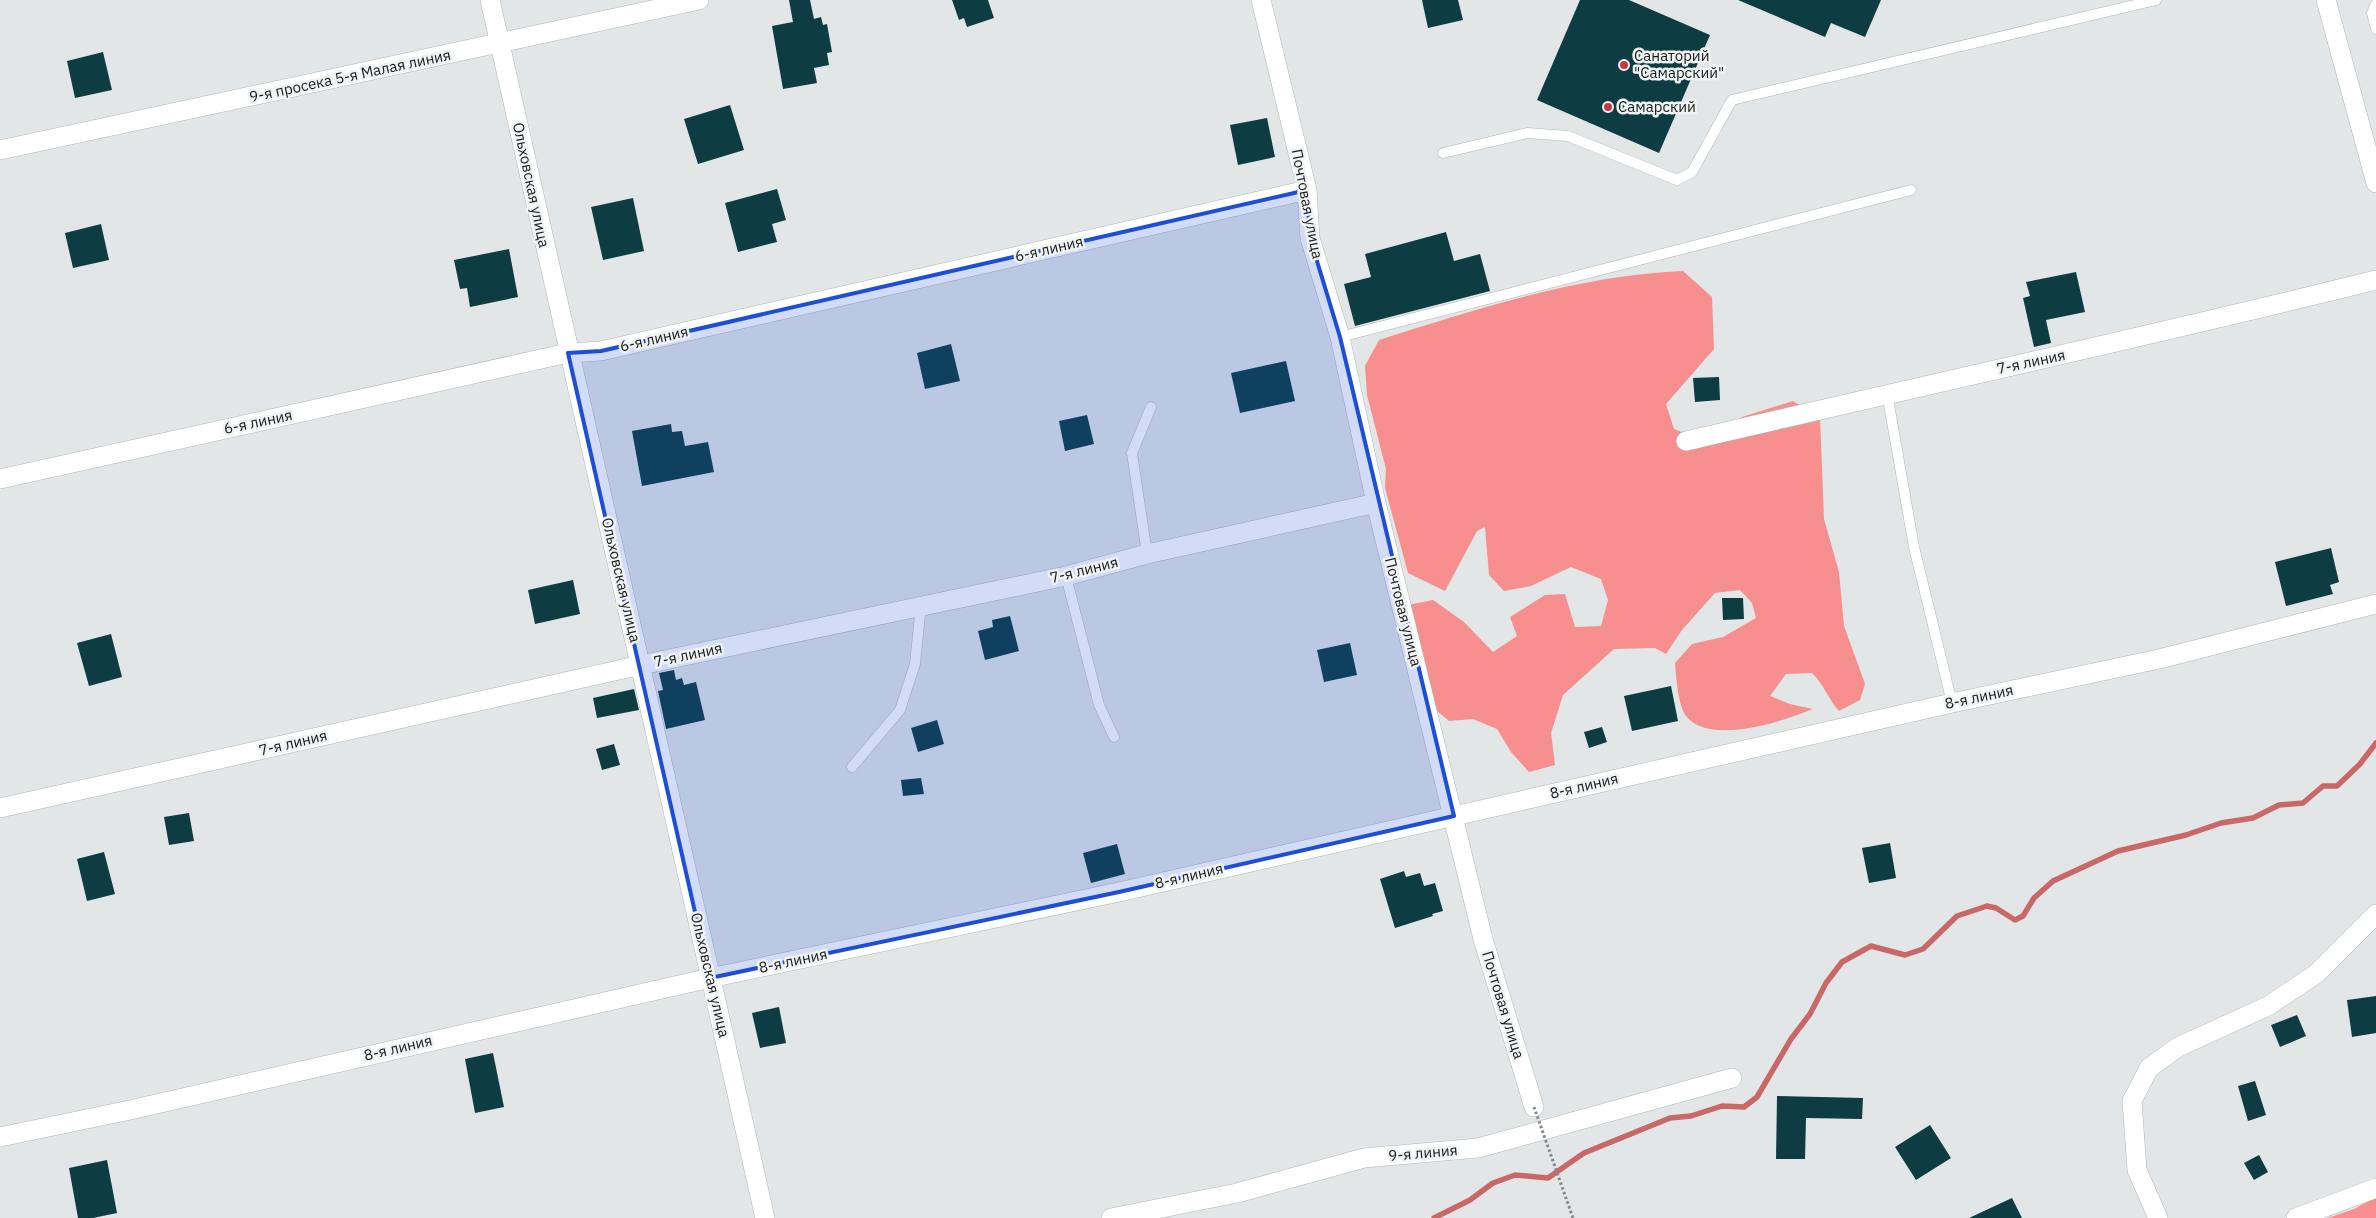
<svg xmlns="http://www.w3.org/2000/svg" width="2376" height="1218" viewBox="0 0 2376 1218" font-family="'IBM Plex Sans',sans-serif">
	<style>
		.forest { fill: #f68f8e }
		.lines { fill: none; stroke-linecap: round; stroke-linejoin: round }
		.stream { stroke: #ca6868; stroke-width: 5.5 }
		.building { fill: #0d3d43 }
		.lane-casing { stroke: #b2b6b7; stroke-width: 11 }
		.street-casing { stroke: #b2b6b7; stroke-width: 20 }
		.lane { stroke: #fff; stroke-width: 10 }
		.street { stroke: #fff; stroke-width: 19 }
		.path-bridge { stroke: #858889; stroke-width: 3; stroke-dasharray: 2.5 2.5; stroke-linecap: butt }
		.marked { fill: #1d4ed8; fill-opacity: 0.2; stroke: #1d4ed8; stroke-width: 4; stroke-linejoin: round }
		.poi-dot { fill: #c73742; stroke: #eff3f4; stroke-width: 2 }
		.labels { text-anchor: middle; stroke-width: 5; stroke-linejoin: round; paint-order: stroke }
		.poi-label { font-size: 15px; fill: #191a1a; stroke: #eff3f4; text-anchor: start }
		.street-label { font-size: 15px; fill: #191a1a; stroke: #eff3f4 }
	</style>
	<rect width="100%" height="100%" fill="#e2e6e7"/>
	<path class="forest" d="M1683,271L1712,297L1714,349L1666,404L1674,429L1702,440L1742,417L1793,401L1820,417L1824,519L1839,572L1844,626L1865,684L1860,700L1839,711C1827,697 1825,686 1812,673L1786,674L1770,696L1790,704L1813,709C1784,721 1709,746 1686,716C1678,705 1676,676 1675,663L1692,644L1723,637L1756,618L1752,603L1740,590L1715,593L1682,630L1666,654L1655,648L1614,649L1563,695L1551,733L1555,765L1529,772L1511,752L1497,729L1473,719L1449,721L1429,704L1408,605L1433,600L1464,622L1493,652L1517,636L1510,617L1545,595L1565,594L1575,627L1601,626L1608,600L1601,579L1571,567L1531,586L1504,591L1489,575L1485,527L1477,531L1445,591L1408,573L1385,488L1386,469L1367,395L1365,366L1379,340C1476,309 1581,275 1683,271Z
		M2376,1197V1218H2328L2354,1209Z"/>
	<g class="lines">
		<path class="stream" d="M1434,1218L1470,1200L1493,1183L1515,1175L1548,1178L1584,1153L1670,1118L1691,1116L1722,1106L1744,1107L1757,1097L1791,1039L1810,1014L1826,983L1842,962L1871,946L1905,955L1923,949L1957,916L1987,906L1996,908L2015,920L2023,916L2034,898L2053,881L2118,851L2186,835L2221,823L2253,818L2279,805L2303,803L2323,786H2337L2360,764L2376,743"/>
	</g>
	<path class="building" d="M789,0H810L814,19L821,17L823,25L827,24L832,52L827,53L829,65L814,68L817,83L783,89L772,26L793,22Z
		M952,0H988L994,18L967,27L964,18L959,20Z
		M1422,0H1458L1463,20L1428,28Z
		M1580,0H1629L1710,35L1659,153L1537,100Z
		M1738,0H1881L1865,37L1831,23L1825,37Z
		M103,52L112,90L75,98L67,61Z
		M730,105L744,150L698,164L684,119Z
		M1267,118L1275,157L1238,165L1230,125Z
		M777,189L786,220L772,224L777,242L738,252L725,203Z
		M633,198L644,251L603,260L591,207Z
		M101,224L109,260L73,268L65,233Z
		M1446,232L1454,261L1480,254L1490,291L1355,326L1344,284L1371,277L1365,254Z
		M509,249L518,297L470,307L467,288L460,289L454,260Z
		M2076,272L2085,312L2046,320L2051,343L2034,347L2023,298L2030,296L2026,282Z
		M951,344L960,381L925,389L917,353Z
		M1286,361L1295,401L1240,413L1231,373Z
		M1719,377L1720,400L1695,402L1693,378Z
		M1087,415L1094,444L1065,451L1059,421Z
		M671,424L672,432L682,431L685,446L708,442L714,472L642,486L632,431Z
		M2331,548L2339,582L2330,585L2333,594L2286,606L2275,562Z
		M573,580L580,614L535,624L528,590Z
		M1722,598H1743L1744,619L1723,620Z
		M1010,616L1019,651L985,660L978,631L993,627L992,620Z
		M111,634L122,677L89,686L77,643Z
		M1350,643L1357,675L1324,682L1317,650Z
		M674,670L676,680L682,678L684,685L696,682L705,720L666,729L658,691L663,690L659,673Z
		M1671,686L1678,721L1632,731L1624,696Z
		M634,689L639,710L597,718L593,698Z
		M937,720L944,744L918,752L911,728Z
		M1602,727L1607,742L1589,748L1584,732Z
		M614,744L620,765L602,770L596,749Z
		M921,778L924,794L903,796L901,780Z
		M189,813L194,841L169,845L164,817Z
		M1890,843L1896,878L1869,883L1862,848Z
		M1117,844L1125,874L1091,883L1083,853Z
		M104,852L115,894L87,901L77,859Z
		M1404,871L1406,877L1420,873L1424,886L1435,883L1443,911L1432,914L1433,916L1395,928L1380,879Z
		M2376,996V1033L2352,1037L2347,1000Z
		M779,1007L786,1043L760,1048L752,1013Z
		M2297,1015L2306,1036L2280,1047L2271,1025Z
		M493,1053L504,1107L475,1113L465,1059Z
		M2255,1081L2266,1115L2248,1121L2238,1086Z
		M1777,1096L1863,1098L1862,1119L1806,1118L1805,1159H1776Z
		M1930,1125L1951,1158L1916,1180L1895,1147Z
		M2259,1155L2268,1172L2254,1180L2244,1163Z
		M107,1160L117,1213L93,1218H78L69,1168Z
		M2012,1198L2022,1218H1969Z"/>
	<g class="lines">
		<defs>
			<path id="lane" d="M2376,4L2372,13L2376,29
				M1443,153L1527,133L1568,136L1677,180L1692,172L1732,100L2156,0
				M1340,337L1911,190
				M1887,393L1914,547L1952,703
				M1147,554L1132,453L1151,407
				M1066,576L1099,705L1114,737
				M852,767L900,710L915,664L921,605"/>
			<path id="street" d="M490,0L765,1218
				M1261,0L1307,190L1310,238L1340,337L1376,503L1483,939L1534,1107
				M2326,0L2376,183
				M0,150L699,0
				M1686,441C1916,387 2147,337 2376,280
				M0,479L568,353L601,351L1307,190
				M0,808L641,665L1066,576L1147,554L1376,503
				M0,1137L130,1110L710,978L1119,892L1952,703L2159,659L2376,604
				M1111,1218L1237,1193L1364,1158L1478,1148L1732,1078
				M2158,1218L2137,1170L2132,1101L2149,1068L2178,1047L2268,1006L2316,974L2376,914
				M2296,1218L2376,1188"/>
		</defs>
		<use href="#lane" class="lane-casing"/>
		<use href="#street" class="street-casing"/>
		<use href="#lane" class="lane"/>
		<use href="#street" class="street"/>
		<path class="path-bridge" d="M1534,1107L1573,1218"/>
	</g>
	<path class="marked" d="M1307,190L1310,238L1340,337L1454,816L1119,892L710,978L568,353L601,351Z"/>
	<g class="poi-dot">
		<circle cx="1624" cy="65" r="5"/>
		<circle cx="1608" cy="107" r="5"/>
	</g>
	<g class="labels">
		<g class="poi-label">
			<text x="1634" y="61">Санаторий<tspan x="1634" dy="17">"Самарский"</tspan></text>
			<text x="1618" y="112">Самарский</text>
		</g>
		<g class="street-label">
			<text transform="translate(350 76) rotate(-12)" y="5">9-я просека 5-я Малая линия</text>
			<text transform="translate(531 185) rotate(78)" y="5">Ольховская улица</text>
			<text transform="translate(1307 204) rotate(79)" y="5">Почтовая улица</text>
			<text transform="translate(1049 249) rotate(-13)" y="5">6-я линия</text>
			<text transform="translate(654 339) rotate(-13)" y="5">6-я линия</text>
			<text transform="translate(2031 362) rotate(-12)" y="5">7-я линия</text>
			<text transform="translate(258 422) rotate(-12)" y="5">6-я линия</text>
			<text transform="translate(1084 570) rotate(-14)" y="5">7-я линия</text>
			<text transform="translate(621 580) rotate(77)" y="5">Ольховская улица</text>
			<text transform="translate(1403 612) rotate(76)" y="5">Почтовая улица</text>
			<text transform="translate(688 655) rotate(-12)" y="5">7-я линия</text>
			<text transform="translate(1979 697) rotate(-12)" y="5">8-я линия</text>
			<text transform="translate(293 743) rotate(-13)" y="5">7-я линия</text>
			<text transform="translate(1584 786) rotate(-13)" y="5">8-я линия</text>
			<text transform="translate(1189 876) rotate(-13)" y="5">8-я линия</text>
			<text transform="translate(793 961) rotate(-12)" y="5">8-я линия</text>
			<text transform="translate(710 975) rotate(77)" y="5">Ольховская улица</text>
			<text transform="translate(1503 1005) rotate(73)" y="5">Почтовая улица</text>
			<text transform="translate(398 1048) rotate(-13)" y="5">8-я линия</text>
			<text transform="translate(1423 1153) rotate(-5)" y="5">9-я линия</text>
		</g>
	</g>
</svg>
